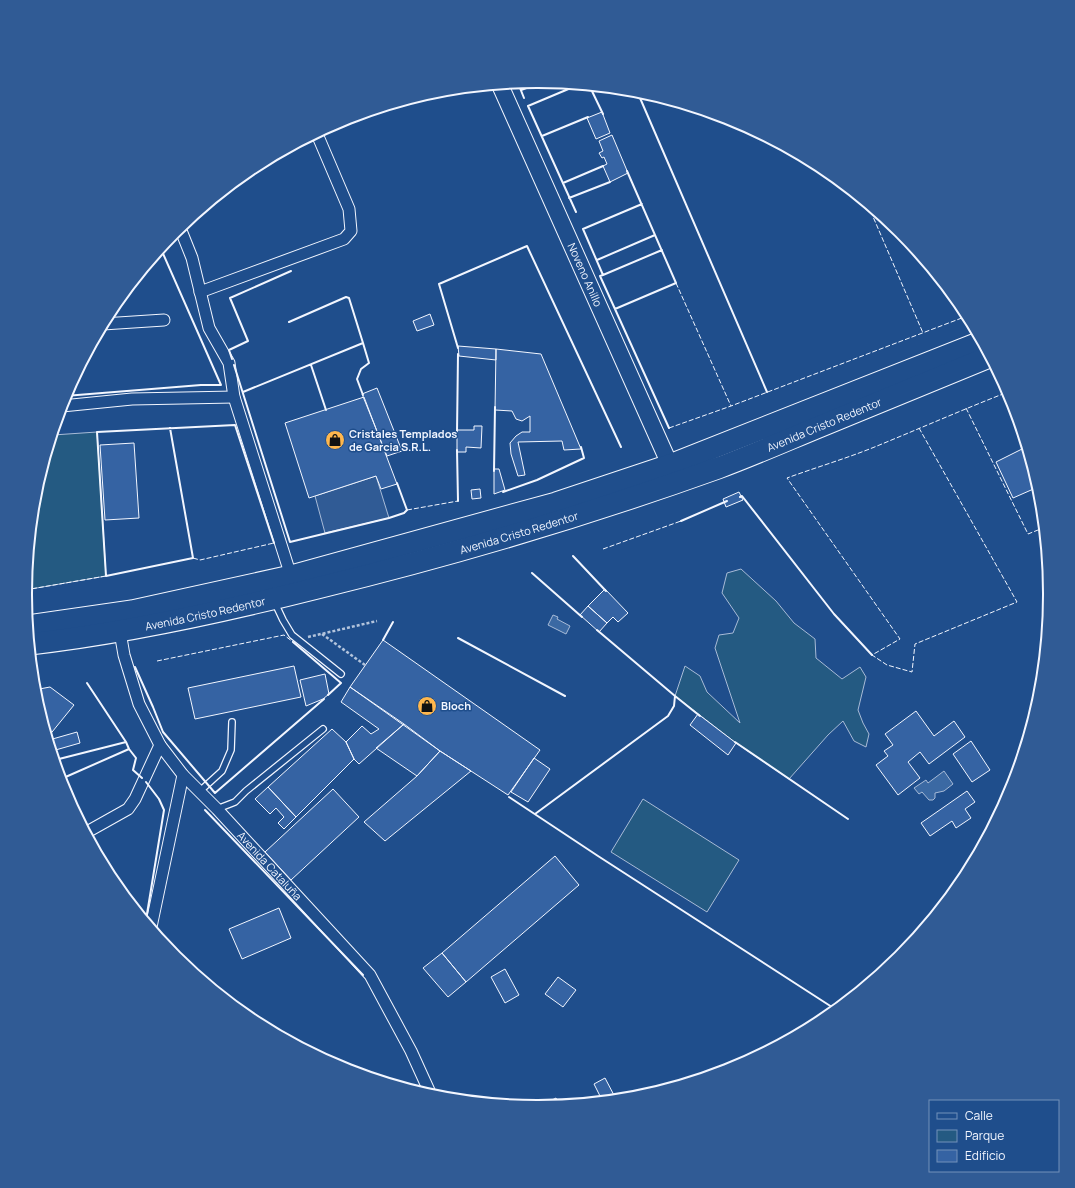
<svg xmlns="http://www.w3.org/2000/svg" width="1075" height="1188" viewBox="0 0 1075 1188" font-family="Manrope,sans-serif">
	<style>
		.green { fill: #245a82; stroke: #a8bbd7 }
		.parking { fill: #305b95; stroke: #a8bbd7 }
		.water { fill: #3b69a3; stroke: #a8bbd7 }
		.building { fill: #3563a3; stroke: #f2f6ff }
		.lines { fill: none; stroke-linecap: round; stroke-linejoin: round }
		.lane-casing { stroke: #f2f6ff; stroke-width: 8 }
		.street-casing { stroke: #f2f6ff; stroke-width: 13 }
		.secondary-casing { stroke: #f2f6ff; stroke-width: 18 }
		.highway-casing { stroke: #f2f6ff; stroke-width: 23 }
		.path { stroke: #b3c4dc; stroke-width: 2.5; stroke-dasharray: 3 2; stroke-linecap: butt }
		.lane { stroke: #1f4e8c; stroke-width: 5.5 }
		.street { stroke: #1f4e8c; stroke-width: 11 }
		.secondary { stroke: #1f4e8c; stroke-width: 16 }
		.highway { stroke: #1f4e8c; stroke-width: 21 }
		.fence { stroke: #f2f6ff; stroke-width: 1; stroke-dasharray: 5 2; stroke-linecap: butt }
		.wall { stroke: #f2f6ff; stroke-width: 2 }
		.labels { text-anchor: middle; stroke-width: 3; stroke-linejoin: round; paint-order: stroke }
		.street-label { font-size: 11px; fill: #f2f6ff; stroke: #1f4e8c }
		.poi-label { font-size: 11px; font-weight: bold; fill: #f2f6ff; stroke: #1f4e8c; text-anchor: start }
		.rim { fill: none; stroke: #f2f6ff; stroke-width: 2 }
	</style>
	<rect width="100%" height="100%" fill="#1f4e8c"/>
	<path class="green" d="M97,432L106,576L25,590L35,494L53,435Z
		M741,569L776,601L794,623L815,639L816,658L842,679L860,667L866,677L858,710L863,723L869,734L866,747L854,741L843,721L828,735L789,779L736,743L675,696L685,666L700,676L707,692L740,723L715,648L719,635L733,633L739,618L722,593L727,573Z
		M643,799L739,860L707,912L611,852Z"/>
	<path class="parking" d="M376,476L389,518L325,533L315,496Z"/>
	<path class="water" d="M553,615L558,617L557,619L570,626L566,634L548,625Z
		M944,771L953,784L944,791L935,793V798L933,800H929L922,792L919,794L914,788L926,780L928,783Z"/>
	<path class="building" d="M602,112L610,133L596,139L587,118Z
		M612,135L628,173L610,182L603,166L607,164L604,157L602,158L599,153L603,151L599,141Z
		M430,314L434,325L417,331L413,321Z
		M458,346L496,349V360L459,356Z
		M496,349L541,354L581,449L564,450L562,441L518,442L525,475L518,476L511,454L510,443L516,436L522,432H530V416L522,421L516,419L512,411L495,410Z
		M377,388L402,451L387,456L362,394Z
		M364,397L397,484L381,489L376,476L309,498L285,423Z
		M474,426H482L481,448L466,447V452H457V430H474Z
		M134,443L139,518L105,520L100,445Z
		M1026,447L1038,487L1013,498L996,462Z
		M494,469H499L505,490L494,494Z
		M480,489L481,498L472,499L471,490Z
		M739,492L743,500L726,507L723,499Z
		M605,589L628,613L618,622L613,617L607,623L588,606Z
		M588,606L607,623L599,632L580,615Z
		M383,640L540,750L508,795L440,751L350,687Z
		M294,666L301,697L195,719L188,688Z
		M325,674L329,694L323,699L306,706L300,680Z
		M50,687L74,705L48,737L34,690Z
		M350,687L404,724L359,764L354,759L346,742L362,726L371,734L379,729L341,702Z
		M916,711L934,736L954,721L965,737L929,764L920,752L908,762L920,778L898,795L876,765L888,756L884,751L893,745L885,734Z
		M698,714L736,743L728,755L690,725Z
		M404,724L440,751L417,776L376,748Z
		M332,729L346,742L354,759L296,817L268,787Z
		M77,732L80,743L52,751L49,740Z
		M971,741L990,770L972,782L953,754Z
		M440,751L471,771L385,841L364,822L417,776Z
		M534,758L550,769L528,802L511,792Z
		M268,787L296,817L284,829L278,823L284,817L276,808L270,814L255,799Z
		M333,789L359,817L291,880L265,852Z
		M967,791L975,802L965,809L971,818L956,828L952,821L930,836L921,823Z
		M555,856L579,885L466,982L442,953Z
		M279,908L291,938L242,959L229,929Z
		M442,953L466,982L448,997L423,968Z
		M505,969L519,995L505,1003L491,977Z
		M558,977L576,990L563,1007L545,994Z
		M605,1078L616,1099L602,1100L594,1084Z
		M556,1098L559,1104L540,1106Z"/>
	<g class="lines">
		<defs>
			<path id="lane" d="M275,603L283,620L292,635L341,674
				M200,791L222,771L231,750L232,722
				M217,809L235,802L246,791L323,729"/>
			<g id="street">
				<path d="M180,228L192,258L209,328L229,363L234,397L291,576"/>
				<path d="M200,292L344,239L351,231L349,209L317,134"/>
				<path d="M103,324L164,320"/>
				<path d="M62,406L132,399L234,397"/>
				<path id="s1" d="M120,632L124,655L139,704L160,745L183,775L217,809L370,975L411,1051L431,1095"/>
				<path d="M87,832L128,809L135,799L160,745"/>
				<path d="M151,927L183,775"/>
			</g>
			<g id="secondary">
				<path id="s2" d="M500,85L670,465"/>
			</g>
			<g id="highway">
				<path d="M28,626L132,611L291,576L556,503L670,465L981,342"/>
				<path id="s3" d="M30,644C127,633 222,612 317,588C453,555 587,515 718,468C753,455 787,440 821,426C877,403 933,380 989,357"/>
			</g>
		</defs>
		<use href="#lane" class="lane-casing"/>
		<use href="#street" class="street-casing"/>
		<use href="#secondary" class="secondary-casing"/>
		<use href="#highway" class="highway-casing"/>
		<path class="path" d="M322,634L365,665
			M308,637L377,621"/>
		<use href="#lane" class="lane"/>
		<use href="#street" class="street"/>
		<use href="#secondary" class="secondary"/>
		<use href="#highway" class="highway"/>
		<path class="fence" d="M868,205L923,333
			M676,283L731,406
			M966,408L1028,534L1043,528
			M669,428L731,406L967,316
			M919,428L1017,602L915,644L912,672L887,665L872,655L900,639L787,478C817,467 848,458 877,446C921,428 964,409 1008,392
			M407,510L458,501
			M603,549L681,521
			M193,558L200,560L274,543
			M25,590L106,576
			M157,661L284,635L293,642"/>
		<path class="wall" d="M518,83L524,98
			M590,87L603,114
			M521,90L543,82
			M637,91L767,392
			M542,136L588,117
			M563,183L603,166
			M569,198L610,182
			M642,204L583,229L603,275L600,276L669,428
			M576,212L528,106L578,85
			M597,260L655,235
			M603,275L662,250
			M615,309L676,283L627,171
			M289,322L346,297L349,298L363,343
			M458,348L439,284L527,246L621,447
			M232,359L229,350L248,341L230,298L291,271
			M234,365L290,542L389,518L404,513L407,510L397,483
			M311,365L326,410
			M243,392L363,343L369,363L361,369L357,379L363,395
			M65,396L201,385H221L161,249
			M170,428L193,558L106,576L97,432L235,425L274,543
			M457,432L458,354
			M457,450L458,501
			M494,471L495,407
			M503,492L537,480L584,458L581,447
			M740,497L742,496L834,614L872,655
			M681,521L727,501
			M573,556L606,591
			M532,573L582,617
			M597,630L675,696L700,716
			M458,638L565,696
			M383,640L393,622
			M293,642L341,683L328,695
			M135,667L153,707L163,732L215,793L324,699
			M735,742L848,819
			M129,749L136,758L133,770L142,778
			M55,760L126,742
			M61,779L129,749L126,742L87,683
			M509,797L598,856L835,1009
			M205,810L363,975
			M535,814L668,716L674,706L675,696
			M146,920L164,810L159,799L146,782"/>
	</g>
	<defs>
		<symbol id="shop-disc" viewBox="-11 -11 22 22"><circle r="9.5" fill="#ffb74d" stroke="#1f4e8c"/><path d="M-5-2.5h2.3a2.7 3.5 0 0 1 5.4 0H5L5.5 6h-11ZM-1.5-2.5h3a1.5 2.3 0 0 0-3 0Z" fill="#111"/></symbol>
	</defs>
	<g fill-rule="evenodd">
		<use href="#shop-disc" x="324" y="429" width="22" height="22"/>
		<use href="#shop-disc" x="416" y="695" width="22" height="22"/>
	</g>
	<g class="labels">
		<g class="street-label">
			<text dy="4" stroke="none"><textPath href="#s2" startOffset="208">Noveno Anillo</textPath></text>
			<text dy="4" stroke="none"><textPath href="#s3" startOffset="826">Avenida Cristo Redentor</textPath></text>
			<text dy="4" stroke="none"><textPath href="#s3" startOffset="502">Avenida Cristo Redentor</textPath></text>
			<text dy="4" stroke="none"><textPath href="#s3" startOffset="178">Avenida Cristo Redentor</textPath></text>
			<text dy="4" stroke="none"><textPath href="#s1" startOffset="284">Avenida Cataluña</textPath></text>
		</g>
		<g class="poi-label">
			<text x="349" y="438">Cristales Templados<tspan x="349" dy="13">de Garcia S.R.L.</tspan></text>
			<text x="441" y="710">Bloch</text>
		</g>
	</g>
	<path d="M0 0H1075V1188H0ZM537 88H538A505 505 0 0 1 1043 593V595A505 505 0 0 1 538 1100H537A505 505 0 0 1 32 595V593A505 505 0 0 1 537 88Z" fill="#305b95" fill-rule="evenodd"/>
	<path class="rim" d="M537 88H538A505 505 0 0 1 1043 593V595A505 505 0 0 1 538 1100H537A505 505 0 0 1 32 595V593A505 505 0 0 1 537 88Z"/>
	<rect x="929" y="1100" width="130" height="72" fill="#1f4e8c" stroke="#7391ba"/>
	<rect x="937" y="1113" width="20" height="6" fill="#1f4e8c" stroke="#7391ba"/>
	<text x="965" y="1120" font-size="12" fill="#f2f6ff">Calle</text>
	<rect x="937" y="1130" width="20" height="12" fill="#245a82" stroke="#7391ba"/>
	<text x="965" y="1140" font-size="12" fill="#f2f6ff">Parque</text>
	<rect x="937" y="1150" width="20" height="12" fill="#3563a3" stroke="#7391ba"/>
	<text x="965" y="1160" font-size="12" fill="#f2f6ff">Edificio</text>
</svg>
